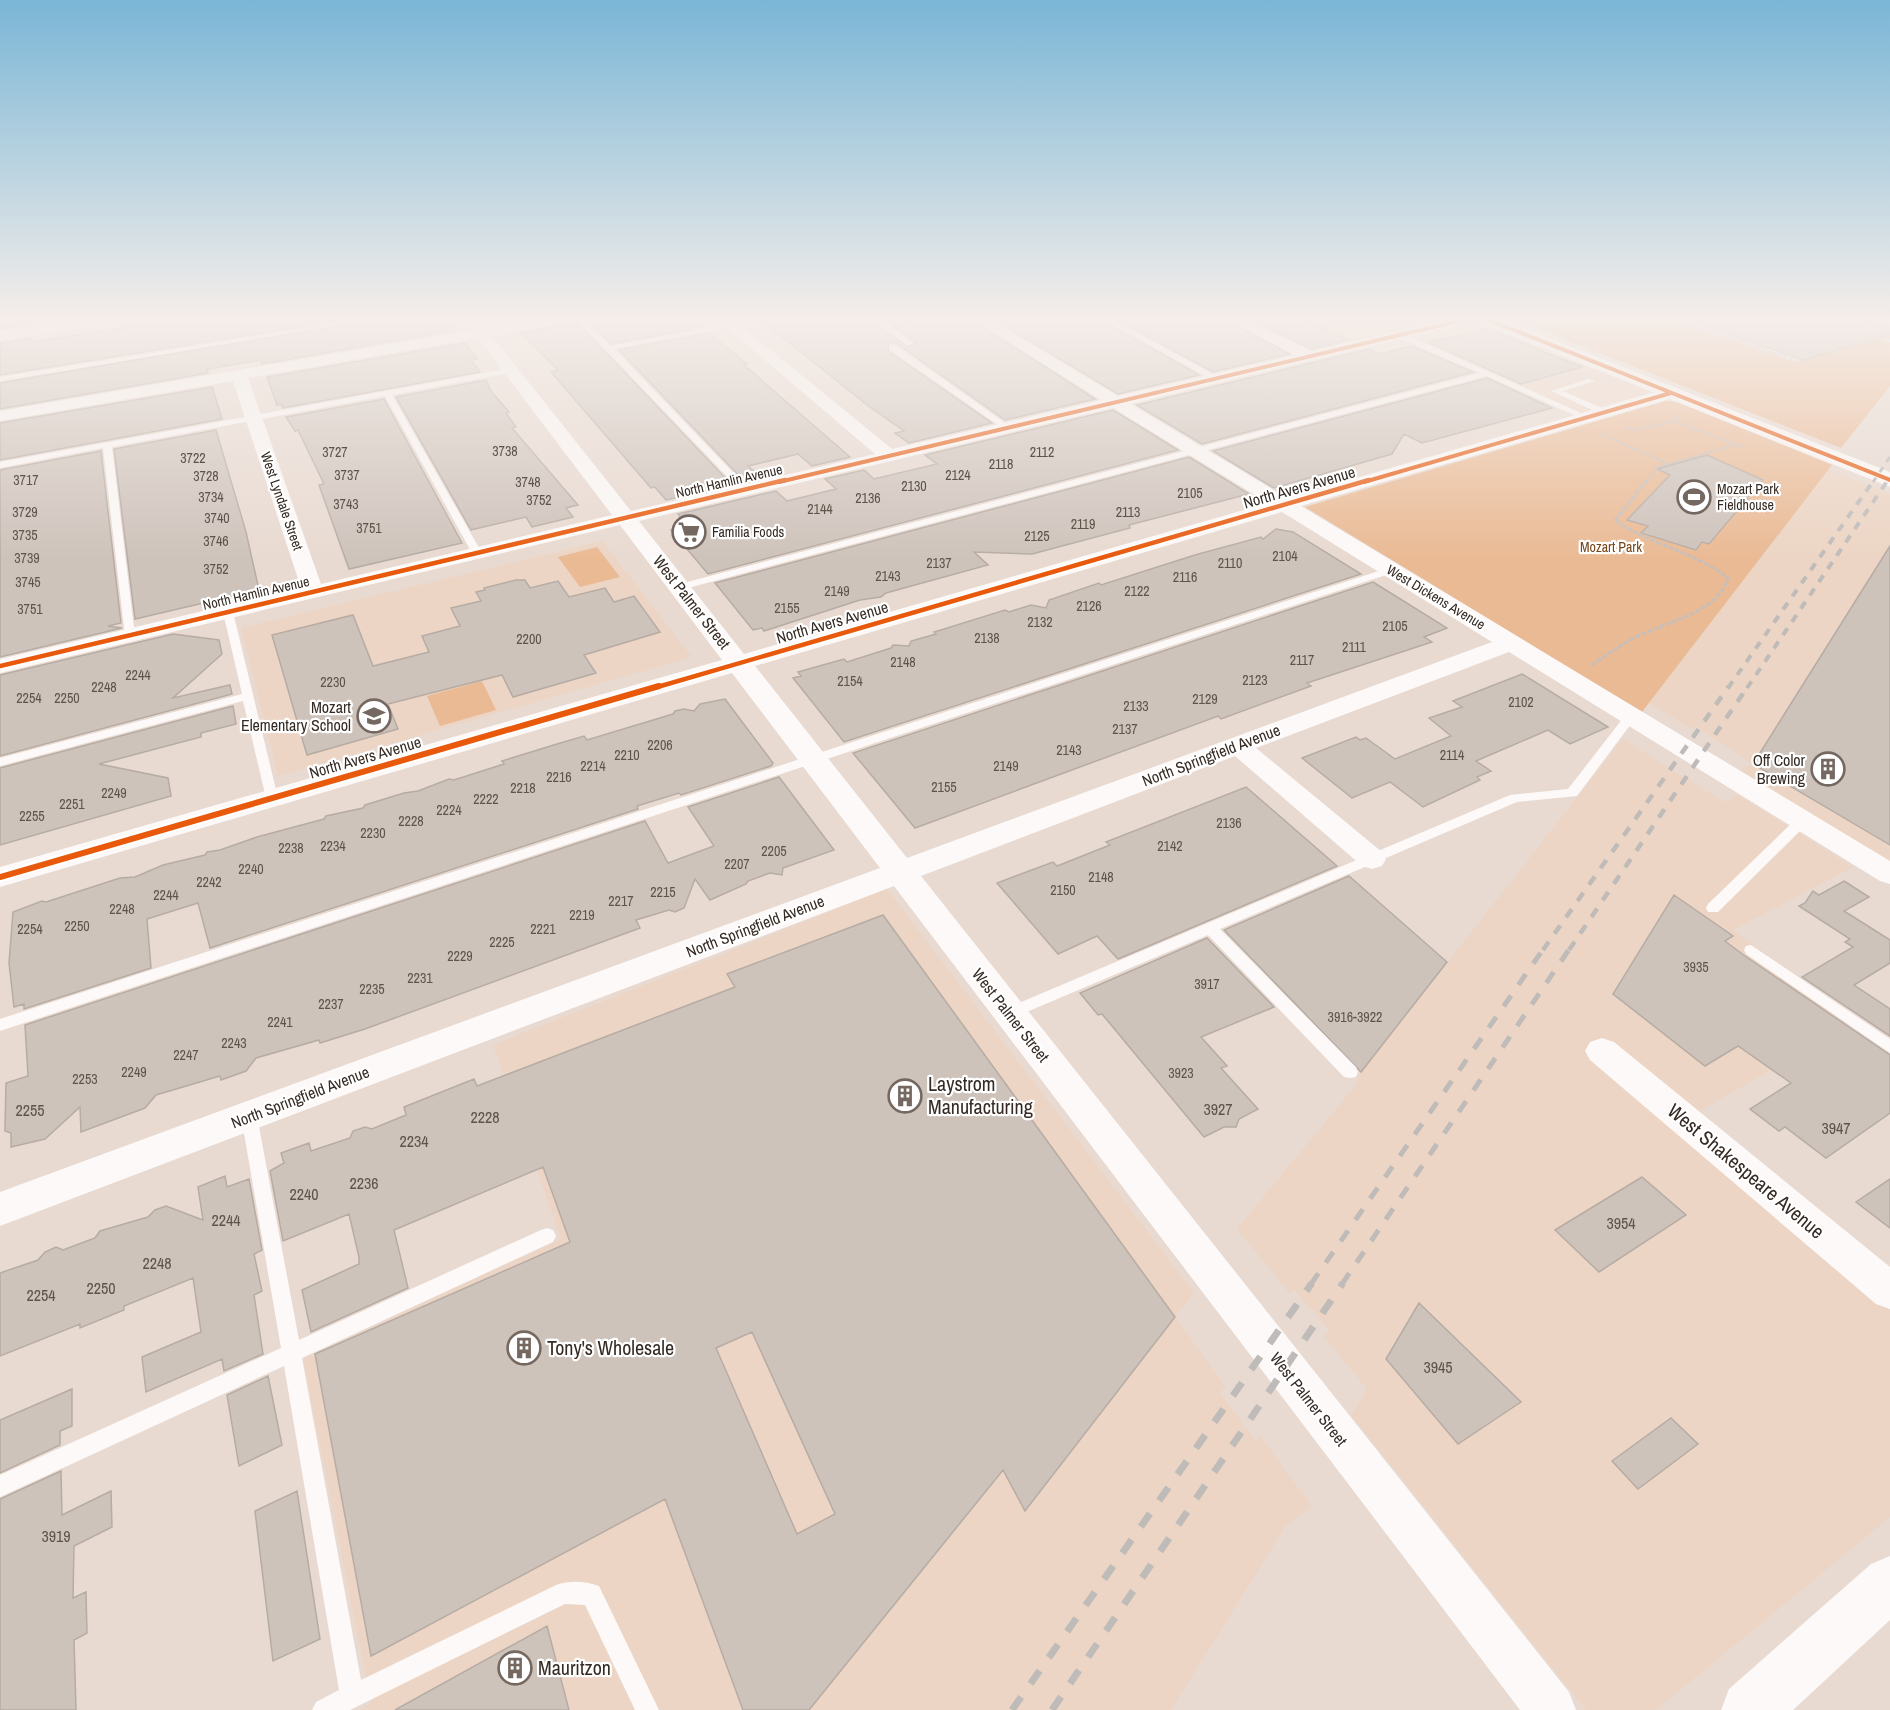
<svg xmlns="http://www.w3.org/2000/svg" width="1890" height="1710" viewBox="0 0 1890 1710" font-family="'Archivo Narrow',sans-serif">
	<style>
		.built { fill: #ecd5c4 }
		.green { fill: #eaba94 }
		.building { fill: #cec3bb; stroke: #b6aca4; stroke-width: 1.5; fill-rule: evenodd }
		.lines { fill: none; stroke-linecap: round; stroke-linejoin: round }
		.path-far1 { stroke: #c5bebb; stroke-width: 2; stroke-dasharray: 4 1.5; stroke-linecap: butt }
		.path { stroke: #c5bebb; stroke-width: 3; stroke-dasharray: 4.5 2; stroke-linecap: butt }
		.lane { fill: #fcf9f8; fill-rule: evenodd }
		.street { fill: #fcf9f8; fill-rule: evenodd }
		.secondary { fill: #fcf9f8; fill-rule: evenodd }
		.rail-far4 { stroke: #bebbb9; stroke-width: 3; stroke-dasharray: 6 6; stroke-linecap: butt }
		.rail-far3 { stroke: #bebbb9; stroke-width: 4; stroke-dasharray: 8 8; stroke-linecap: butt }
		.rail-far2 { stroke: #bebbb9; stroke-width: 4.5; stroke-dasharray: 10 10; stroke-linecap: butt }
		.rail-far1 { stroke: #bebbb9; stroke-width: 5; stroke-dasharray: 13 13; stroke-linecap: butt }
		.rail { stroke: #bebbb9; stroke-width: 7; stroke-dasharray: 16 16; stroke-linecap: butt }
		.cycleway-far2-casing { stroke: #fff; stroke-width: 6 }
		.cycleway-far1-casing { stroke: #fff; stroke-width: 8 }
		.cycleway-casing { stroke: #fff; stroke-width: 10 }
		.cycleway-far2 { stroke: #e8590c; stroke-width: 4 }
		.cycleway-far1 { stroke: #e8590c; stroke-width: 4.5 }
		.cycleway { stroke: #e8590c; stroke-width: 6 }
		.labels { text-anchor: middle; stroke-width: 4.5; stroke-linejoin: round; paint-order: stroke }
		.number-label { font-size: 14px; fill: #5e544c }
		.far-street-label { font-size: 14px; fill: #352b24; stroke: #fff }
		.far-poi-label { font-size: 14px; fill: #352b24; stroke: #fff; text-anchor: start }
		.far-park-label { font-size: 14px; fill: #764417; stroke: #fff }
		.street-label { font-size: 16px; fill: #352b24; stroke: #fff }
		.poi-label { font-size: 16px; fill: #352b24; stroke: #fff; text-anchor: end }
		.near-number-label { font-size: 16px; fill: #5e544c }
		.near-poi-label { font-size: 20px; fill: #352b24; stroke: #fff; text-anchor: start }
		.near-street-label { font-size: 20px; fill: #352b24; stroke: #fff }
	</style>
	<rect width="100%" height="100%" fill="#e8dad1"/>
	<path class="built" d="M1246,320H1472L1650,391L1580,414L1392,331L1310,350Z
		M1829,469L1890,494V862L1740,771L1752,764L1695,726L1692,729L1649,703Z
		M602,541L692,657L278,776L241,628Z
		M1623,739L1724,802L1738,795L1853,867L1733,930L1855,1020L1697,1113L1890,1271V1517L1656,1710H1586L1351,1415L1367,1389L1324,1337L1329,1330L1294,1289L1290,1294L1237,1229L1354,1087L1361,1072Z
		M887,889L1194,1293L1175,1317L1225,1386L1220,1393L1256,1441L1260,1435L1312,1507L1286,1526L1171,1710H359L371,1703L303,1359L561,1239L493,1045Z"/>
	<path class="green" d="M1515,320H1674L1794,362L1890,334V338L1883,340L1890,343V386L1841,448Z
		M1666,401L1679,403L1832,465L1642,712L1305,507Z
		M597,547L620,577L580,587L558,557Z
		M482,681L496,710L440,726L427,696Z"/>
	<path class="building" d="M0,320H32V324L0,329Z
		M169,320H342L0,375V343L32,338V342L46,340Z
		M373,320H448L456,330L262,364L261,360L207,369L208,373L0,409V383Z
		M566,320H575L732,485L666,500L655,487L651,488L551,372L558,370L521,333L557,326Z
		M588,320H692L702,327L611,344Z
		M770,320H870L908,347L916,343L892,325L918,320H972L1095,399L1005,420L896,343H889L888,351L992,423L909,443L895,433L904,431L867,405L765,323Z
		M995,320H1102L1199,375L1118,394Z
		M1117,320H1226L1289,354L1213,372Z
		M1251,320H1305L1349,340L1312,349Z
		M1698,320H1864L1890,328V334L1803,360L1697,323Z
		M1488,329L1544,352L1582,367L1521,384L1428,342Z
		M709,333L747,364L744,365L850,457L812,466L798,454L748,466L762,478L745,482L619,350Z
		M465,343L477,359L471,360L480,372L283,408L281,404L277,405L267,377Z
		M1412,346L1473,372L1202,444L1137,405L1369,349L1379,354Z
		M1487,378L1552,408L1422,443L1404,434L1392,454L1274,488L1213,451Z
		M486,380L491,391L509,412L506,413L516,427L512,428L578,505L566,508L573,517L532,527L526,517L471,530L396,397Z
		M212,387L222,419L0,460V423Z
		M384,399L462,543L349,569L319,485L324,484L298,430L295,431L286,417Z
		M1113,410L1178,450L708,574L671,530L688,526L678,514L776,491L787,501L836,489L825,479L864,470L874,479L937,464L925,455Z
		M216,430L246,532L259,590L135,619L114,449Z
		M101,451L121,623L108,626L122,628L0,657V470Z
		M1707,455L1763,480L1709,544L1702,542L1696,550L1641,533L1648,526L1627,520L1670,475L1657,469Z
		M1189,457L1249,494L1129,525L1130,528L1032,554L974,552L988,565L886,593L881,597L860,600L764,631L762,628L753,630L715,583Z
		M1276,529L1293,532L1361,574L844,742L793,678L801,676L798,672L844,659L847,662L891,648L893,645L909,646L911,641L936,634L934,632L1005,610L1009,612L1031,605L1046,608L1049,600L1099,583L1101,585L1195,555L1261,537L1263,539Z
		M1890,546V845L1753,764Z
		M516,580H525L530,588L558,581L569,597L605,588L614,602L634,596L660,632L584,655L596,673L513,697L502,675L388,704L398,729L307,755L272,635L353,615L373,666L429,652L422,636L460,626L451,608L481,601L476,592L485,590L484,588Z
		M1373,582L1447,628L1424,637L1432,642L1307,683L1311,686L1221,719L1218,716L915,828L853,753Z
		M173,634L219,640L222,654L173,698L230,685L232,694L0,756V675Z
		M1522,674L1608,727L1570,744L1548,730L1476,761L1491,771L1477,777L1480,780L1423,807L1390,782L1352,798L1302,758L1356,737L1360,740L1366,738L1395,759L1451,736L1429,718L1462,707L1453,701Z
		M725,699L773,763L771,766L681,795L679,793L637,806L638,809L210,948L198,903L147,919L151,968L24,1009V1004L14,1007L9,963L13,912L42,901L46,902L120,878L135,877L163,865L205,855L207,852L220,850L257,837L324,819L326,816L363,808L365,805L404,793L418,791L449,779L454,780L504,764L502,761L557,744L584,736L587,740L673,714L675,711L684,709L694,711L700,704Z
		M233,706L236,724L201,733V737L99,764L168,778L171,796L0,845V768Z
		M779,777L834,850L783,868L782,875L770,873L748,881L746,884L710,900L695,879L684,908L675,912L669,910L636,920L640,928L365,1029L320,1043L319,1040L256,1058L246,1071L221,1080L220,1076L156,1095L145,1108L81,1132L80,1107L45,1139L11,1147V1133L5,1131L6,1083L28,1076L25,1025L645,821L668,863L714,846L688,807Z
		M1246,787L1337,866L1118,959L1097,936L1058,954L997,883L1053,862L1057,866L1110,845L1106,842Z
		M1349,876L1447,962L1361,1072L1224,930Z
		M1844,881L1869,897L1844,911L1890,940V963L1854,985L1890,1009V1036L1802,977L1853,947L1845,942L1850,939L1799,906L1805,903L1813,891L1819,895Z
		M1674,895L1733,936L1725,941L1745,956L1890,1055V1113L1826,1158L1785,1127L1779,1131L1750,1109L1791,1083L1738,1046L1705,1066L1613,994Z
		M883,915L1175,1317L1025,1511L1003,1470L809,1710H743L665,1499L371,1656L315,1354L570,1242L543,1167L394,1230L408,1288L311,1332L302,1290L359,1264V1257L349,1214L283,1241L270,1171L284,1163L281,1153L309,1143L311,1151L350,1138L353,1131L365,1127L372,1129L406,1115L404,1107L474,1079L477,1086L735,987L727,974ZM752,1332L835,1514L797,1534L716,1348Z
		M1207,938L1274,1007L1201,1037L1227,1066L1221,1068L1258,1109L1239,1119L1236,1127H1224L1204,1137L1102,1014L1098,1015L1080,993Z
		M225,1176L227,1187L249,1179L262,1250L254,1254L262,1291L254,1295L263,1354L224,1371L222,1359L146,1392L142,1357L201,1332L193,1278L124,1306V1310L80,1328V1324L0,1356V1273L38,1260L45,1252L56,1247L63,1250L95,1238L100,1231L148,1217L155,1210L166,1206L203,1220L198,1187Z
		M1642,1177L1686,1215L1599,1272L1555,1230Z
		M1890,1179V1228L1856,1202Z
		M1419,1303L1521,1402L1458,1444L1386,1359Z
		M268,1376L282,1445L239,1466L227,1395Z
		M72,1389V1426L60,1431V1445L0,1473V1420Z
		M1671,1418L1698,1444L1638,1489L1612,1461Z
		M61,1471L62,1515L111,1491L112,1527L74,1546L73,1598L86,1592L87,1633L74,1640L76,1710H0V1499Z
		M297,1491L320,1639L273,1661L255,1511Z
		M547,1626L569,1710H395Z"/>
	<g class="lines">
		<path class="path-far1" d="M1680,320L1794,360
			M1870,320L1890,326
			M1679,417L1673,421L1735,444
			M1627,427L1636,430L1673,421
			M1601,434L1671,465
			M1646,482L1658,467L1735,445L1746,446"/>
		<path class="path" d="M1592,665C1605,656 1618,647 1632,639C1663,622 1716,615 1728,578C1694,551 1650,545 1615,520L1647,480"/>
		<path class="lane" d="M355,320H371L0,381V377Z
			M577,320H585L610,346L754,320H768L614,349L748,488V492H742Z
			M872,320H880L914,343L907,345Z
			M1104,320H1113L1220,378L1213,380Z
			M1396,333H1402L1590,417L1583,419L1487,376L684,589L680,590L675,587L676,585L1480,373L1396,337Z
			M889,345H895L1012,428L1005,430L889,349Z
			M512,368H515V372L392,395L482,553L477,556L472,553L385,396L112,447L135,636L130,639L125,636L103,448L0,468V462Z
			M1588,379L1595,381L1563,391L1607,410V414H1601L1551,391Z
			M1391,567L1395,568V572L0,1031V1019Z
			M228,609L233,612L278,798L277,801L272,802L266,798L243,701L0,766V758L242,694L223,612Z
			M1631,712L1637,716L1577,796L1517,802L1220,929L1356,1067L1358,1072L1356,1077L1350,1078L1344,1077L1208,935L1015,1017L1010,1019L1005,1017L1002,1013L1005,1009L1510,795L1568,789L1627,713Z
			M1802,817L1807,818L1809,821L1807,824L1718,912H1708L1706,908L1708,904L1797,818Z
			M1751,945L1890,1039V1053L1746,954L1744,950L1746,946Z
			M249,1109L255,1111L257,1116L299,1340L541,1230L547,1228L553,1230L556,1236L553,1242L302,1358L361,1680L556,1585C569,1580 586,1581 599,1586L659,1710H635L585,1605L565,1604L350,1710H312L316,1702L339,1690L284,1366L0,1497V1475L281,1348L241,1116L243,1111Z"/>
		<path class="street" d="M78,320H114L107,324L0,341V331Z
			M465,320H480L486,328L532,320H564L557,324L492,336L631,511L875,454L718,320H734L892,449L1101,400L974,320H991L1118,396L1295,355L1228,320H1246L1312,351L1445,320H1470L1463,324L1131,404L1287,498L1665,389H1677L1679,393L1677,397L1301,506L1890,861V884L1880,881L1509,652L1256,748L1382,852L1386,859L1382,866L1372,869L1362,866L1235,756L921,876L1569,1692L1576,1710H1520L894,886L0,1226V1192L880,868L732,673L0,887V867L722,660L620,525L0,673V659L301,588L233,381L0,421V411L472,330ZM478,338L612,515L321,584L248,378ZM1113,408L1268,503L744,654L639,521ZM1282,512L1492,642L907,858L755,666Z
			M1602,1038L1614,1042L1890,1267V1309L1876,1304L1590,1060L1585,1051L1590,1042Z"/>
		<path class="secondary" d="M1480,320H1504L1890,472V487L1483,324Z
			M1890,1556V1620L1793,1710H1721L1729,1689L1871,1564Z"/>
		<path class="rail-far4" d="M1873,482L1890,457
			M1887,482L1890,478"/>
		<path class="rail-far3" d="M1728,688L1874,480
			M1747,688L1888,480"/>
		<path class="rail-far2" d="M1543,950L1729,686
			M1569,950L1748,686"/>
		<path class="rail-far1" d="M1311,1284L1544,948
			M1342,1284L1570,948"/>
		<path class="rail" d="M1012,1710L1312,1283
			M1052,1710L1343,1283"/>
		<defs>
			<path id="cycleway-far2" d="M1489,320L1890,480
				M779,482L1463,320
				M1364,482L1671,393"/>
			<path id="cycleway-far1" d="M0,666L785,480
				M654,688L1369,480"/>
			<path id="cycleway" d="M0,877L659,686"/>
		</defs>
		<use href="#cycleway-far2" class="cycleway-far2-casing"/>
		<use href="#cycleway-far1" class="cycleway-far1-casing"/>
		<use href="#cycleway" class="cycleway-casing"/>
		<use href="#cycleway-far2" class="cycleway-far2"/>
		<use href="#cycleway-far1" class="cycleway-far1"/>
		<use href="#cycleway" class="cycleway"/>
	</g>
	<linearGradient id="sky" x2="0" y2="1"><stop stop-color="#7ab6d6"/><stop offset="0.57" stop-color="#f5eeea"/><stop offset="1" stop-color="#f5eeea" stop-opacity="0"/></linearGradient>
	<rect width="1890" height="559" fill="url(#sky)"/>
	<defs>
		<symbol id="stadium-ring" viewBox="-11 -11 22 22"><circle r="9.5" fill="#fff" stroke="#746861" stroke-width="1.5"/><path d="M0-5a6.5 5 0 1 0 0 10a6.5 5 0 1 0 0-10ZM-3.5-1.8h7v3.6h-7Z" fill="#746861"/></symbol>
		<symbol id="supermarket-ring" viewBox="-11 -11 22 22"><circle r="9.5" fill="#fff" stroke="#746861" stroke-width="1.5"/><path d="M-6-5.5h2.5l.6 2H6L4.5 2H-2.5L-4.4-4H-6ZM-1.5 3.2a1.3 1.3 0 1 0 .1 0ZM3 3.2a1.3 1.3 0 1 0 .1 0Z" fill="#746861"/></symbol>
		<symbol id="school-ring" viewBox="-11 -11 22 22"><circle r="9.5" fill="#fff" stroke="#746861" stroke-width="1.5"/><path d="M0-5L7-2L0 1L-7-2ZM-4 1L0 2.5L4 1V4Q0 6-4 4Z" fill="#746861"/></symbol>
		<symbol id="building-ring" viewBox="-11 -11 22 22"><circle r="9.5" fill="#fff" stroke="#746861" stroke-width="1.5"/><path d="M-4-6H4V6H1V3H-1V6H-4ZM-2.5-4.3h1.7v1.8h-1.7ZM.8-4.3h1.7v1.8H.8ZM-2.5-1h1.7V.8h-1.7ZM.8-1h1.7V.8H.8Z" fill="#746861"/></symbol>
	</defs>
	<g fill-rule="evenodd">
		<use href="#stadium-ring" x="1675" y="478" width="38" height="38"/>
		<use href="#supermarket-ring" x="670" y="513" width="38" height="38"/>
		<use href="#school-ring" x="355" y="697" width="38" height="38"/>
		<use href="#building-ring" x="1809" y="750" width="38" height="38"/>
		<use href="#building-ring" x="886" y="1077" width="38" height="38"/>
		<use href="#building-ring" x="505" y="1329" width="38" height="38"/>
		<use href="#building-ring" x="496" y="1649" width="38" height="38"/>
	</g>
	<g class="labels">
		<g class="number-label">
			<text x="505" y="456">3738</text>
			<text x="335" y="457">3727</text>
			<text x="1042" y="457">2112</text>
			<text x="193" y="463">3722</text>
			<text x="1001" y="469">2118</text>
			<text x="347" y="480">3737</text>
			<text x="958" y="480">2124</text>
			<text x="206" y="481">3728</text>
			<text x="26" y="485">3717</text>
			<text x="528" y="487">3748</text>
			<text x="914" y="491">2130</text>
			<text x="1190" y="498">2105</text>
			<text x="211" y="502">3734</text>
			<text x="868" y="503">2136</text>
			<text x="539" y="505">3752</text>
			<text x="346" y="509">3743</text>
			<text x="820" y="514">2144</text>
			<text x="25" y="517">3729</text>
			<text x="1128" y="517">2113</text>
			<text x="217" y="523">3740</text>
			<text x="1083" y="529">2119</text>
			<text x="369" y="533">3751</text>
			<text x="25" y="540">3735</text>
			<text x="1037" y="541">2125</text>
			<text x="216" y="546">3746</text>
			<text x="1285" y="561">2104</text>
			<text x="27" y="563">3739</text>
			<text x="939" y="568">2137</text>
			<text x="1230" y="568">2110</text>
			<text x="216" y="574">3752</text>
			<text x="888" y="581">2143</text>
			<text x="1185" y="582">2116</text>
			<text x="28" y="587">3745</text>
			<text x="837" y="596">2149</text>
			<text x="1137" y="596">2122</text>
			<text x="1089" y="611">2126</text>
			<text x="787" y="613">2155</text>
			<text x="30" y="614">3751</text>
			<text x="1040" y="627">2132</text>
			<text x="1395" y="631">2105</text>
			<text x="987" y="643">2138</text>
			<text x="529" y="644">2200</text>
			<text x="1354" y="652">2111</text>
			<text x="1302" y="665">2117</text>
			<text x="903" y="667">2148</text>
			<text x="138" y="680">2244</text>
			<text x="1255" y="685">2123</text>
			<text x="850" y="686">2154</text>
			<text x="333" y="687">2230</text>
			<text x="104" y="692">2248</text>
			<text x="29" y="703">2254</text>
			<text x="67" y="703">2250</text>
			<text x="1205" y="704">2129</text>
			<text x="1521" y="707">2102</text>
			<text x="1136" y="711">2133</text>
			<text x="1125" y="734">2137</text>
			<text x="660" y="750">2206</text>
			<text x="1069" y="755">2143</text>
			<text x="627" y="760">2210</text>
			<text x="1452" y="760">2114</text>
			<text x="593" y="771">2214</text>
			<text x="1006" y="771">2149</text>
			<text x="559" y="782">2216</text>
			<text x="944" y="792">2155</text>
			<text x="523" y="793">2218</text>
			<text x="114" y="798">2249</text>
			<text x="486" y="804">2222</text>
			<text x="72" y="809">2251</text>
			<text x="449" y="815">2224</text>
			<text x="32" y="821">2255</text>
			<text x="411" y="826">2228</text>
			<text x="1229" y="828">2136</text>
			<text x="373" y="838">2230</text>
			<text x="333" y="851">2234</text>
			<text x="1170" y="851">2142</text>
			<text x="291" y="853">2238</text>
			<text x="774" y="856">2205</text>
			<text x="737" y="869">2207</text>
			<text x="251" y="874">2240</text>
			<text x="1101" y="882">2148</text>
			<text x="209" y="887">2242</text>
			<text x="1063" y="895">2150</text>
			<text x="663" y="897">2215</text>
			<text x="166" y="900">2244</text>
			<text x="621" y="906">2217</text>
			<text x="122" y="914">2248</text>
			<text x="582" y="920">2219</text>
			<text x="77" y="931">2250</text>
			<text x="30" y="934">2254</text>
			<text x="543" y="934">2221</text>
			<text x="502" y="947">2225</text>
			<text x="460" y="961">2229</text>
			<text x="1696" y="972">3935</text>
			<text x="420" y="983">2231</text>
			<text x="1207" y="989">3917</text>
			<text x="372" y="994">2235</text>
			<text x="331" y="1009">2237</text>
			<text x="1355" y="1022">3916-3922</text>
			<text x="280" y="1027">2241</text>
			<text x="234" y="1048">2243</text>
			<text x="186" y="1060">2247</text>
			<text x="134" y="1077">2249</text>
			<text x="1181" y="1078">3923</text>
			<text x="85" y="1084">2253</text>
		</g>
		<g class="far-street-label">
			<text transform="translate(729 481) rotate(-13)" y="5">North Hamlin Avenue</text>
			<text transform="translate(282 501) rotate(71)" y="5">West Lyndale Street</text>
			<text transform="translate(256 593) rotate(-13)" y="5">North Hamlin Avenue</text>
			<text transform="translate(1436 597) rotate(31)" y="5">West Dickens Avenue</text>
		</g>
		<g class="far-poi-label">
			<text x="1717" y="494">Mozart Park<tspan x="1717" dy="16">Fieldhouse</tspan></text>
			<text x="712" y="537">Familia Foods</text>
		</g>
		<g class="far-park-label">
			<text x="1611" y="552">Mozart Park</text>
		</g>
		<g class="street-label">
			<text transform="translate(1299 487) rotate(-16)" y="6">North Avers Avenue</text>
			<text transform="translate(692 602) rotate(52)" y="6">West Palmer Street</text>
			<text transform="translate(832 622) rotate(-16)" y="6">North Avers Avenue</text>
			<text transform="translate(1211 755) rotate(-21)" y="6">North Springfield Avenue</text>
			<text transform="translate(365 757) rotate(-16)" y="6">North Avers Avenue</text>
			<text transform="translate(755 926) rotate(-21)" y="6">North Springfield Avenue</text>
			<text transform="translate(1011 1015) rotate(52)" y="6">West Palmer Street</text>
			<text transform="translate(300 1097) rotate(-21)" y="6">North Springfield Avenue</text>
			<text transform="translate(1309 1399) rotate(52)" y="6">West Palmer Street</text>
		</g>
		<g class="poi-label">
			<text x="351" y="713">Mozart<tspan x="351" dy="18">Elementary School</tspan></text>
			<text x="1805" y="766">Off Color<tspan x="1805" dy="18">Brewing</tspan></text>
		</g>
		<g class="near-number-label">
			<text x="1218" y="1115">3927</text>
			<text x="30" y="1116">2255</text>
			<text x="485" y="1123">2228</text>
			<text x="1836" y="1134">3947</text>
			<text x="414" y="1147">2234</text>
			<text x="364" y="1189">2236</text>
			<text x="304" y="1200">2240</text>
			<text x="226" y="1226">2244</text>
			<text x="1621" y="1229">3954</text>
			<text x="157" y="1269">2248</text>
			<text x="101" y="1294">2250</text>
			<text x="41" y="1301">2254</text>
			<text x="1438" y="1373">3945</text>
			<text x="56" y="1542">3919</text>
		</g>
		<g class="near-poi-label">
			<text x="928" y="1091">Laystrom<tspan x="928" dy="23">Manufacturing</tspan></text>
			<text x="547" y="1355">Tony's Wholesale</text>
			<text x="538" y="1675">Mauritzon</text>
		</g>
		<g class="near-street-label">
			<text transform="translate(1746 1171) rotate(40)" y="7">West Shakespeare Avenue</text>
		</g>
	</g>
</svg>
